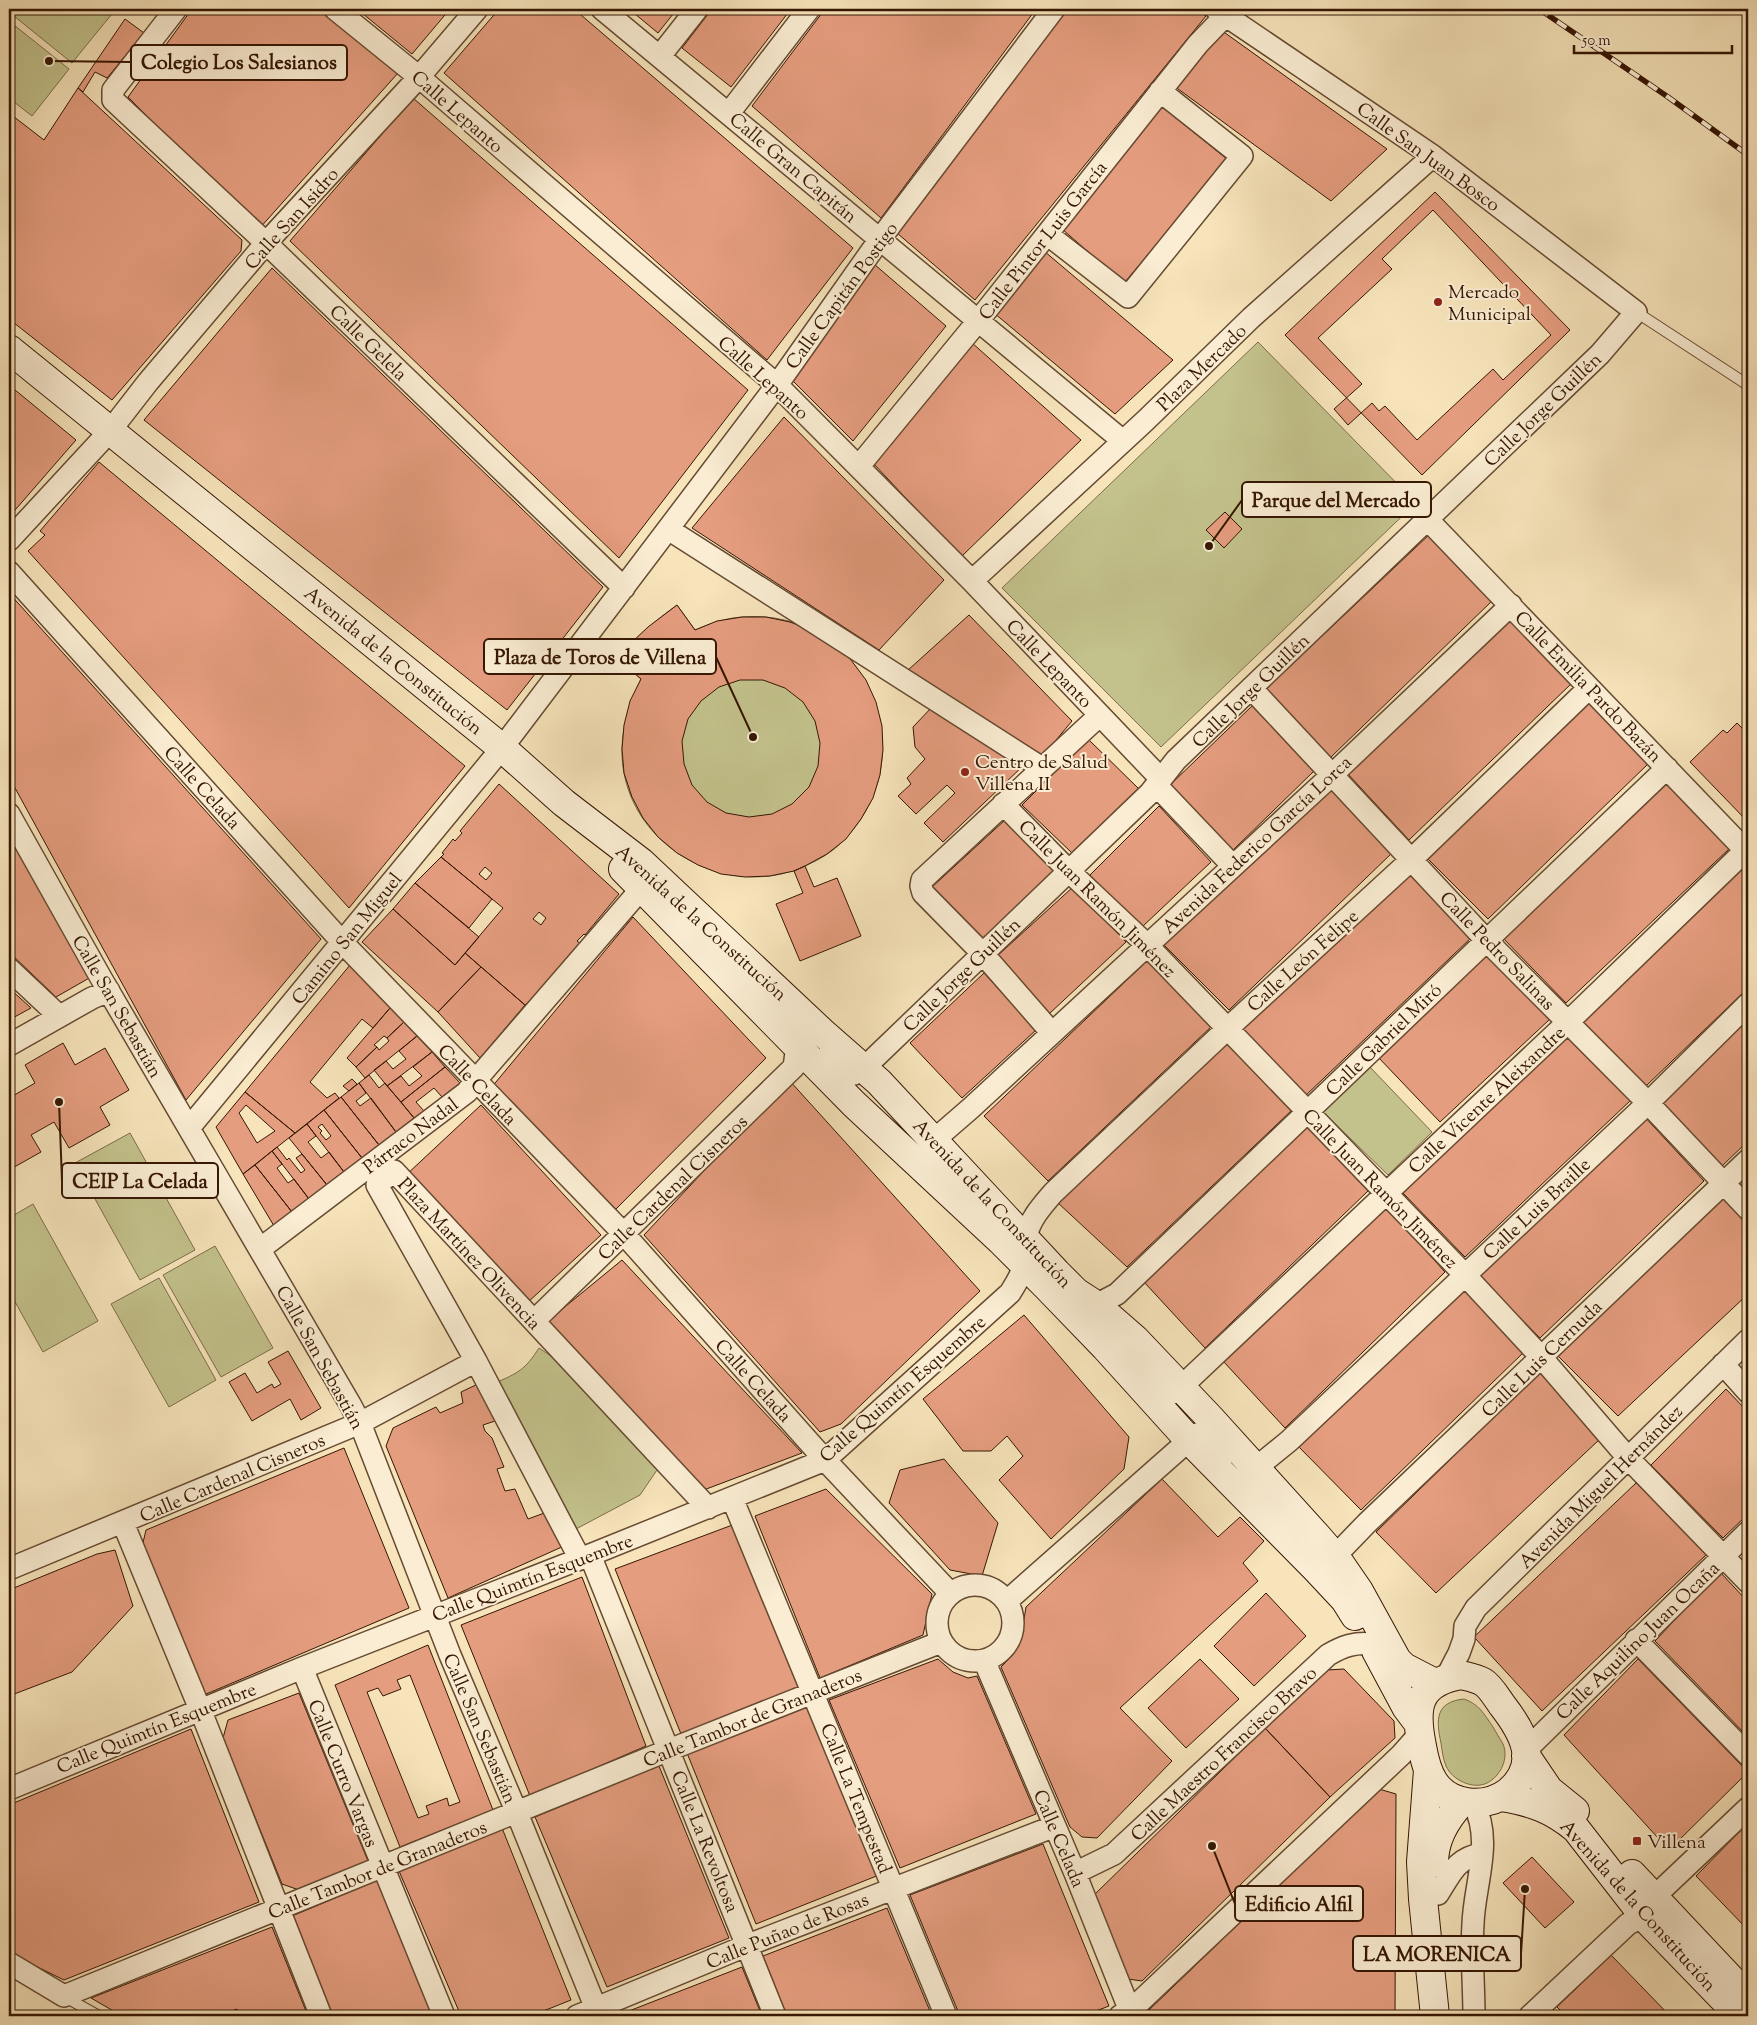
<svg xmlns="http://www.w3.org/2000/svg" width="1757" height="2025" viewBox="0 0 1757 2025" font-family="'Sorts Mill Goudy',serif">
	<style>
		.green { fill: #c3c28c; stroke: #7c6c48 }
		.building { fill: #e59d7f; stroke: #351603; fill-rule: evenodd }
		.lines { fill: none; stroke-linecap: round; stroke-linejoin: round }
		.lane-casing { stroke: #664a31; stroke-width: 12 }
		.street-casing { stroke: #664a31; stroke-width: 24 }
		.secondary-casing { stroke: #351603; stroke-width: 30 }
		.lane { stroke: #faedd3; stroke-width: 10 }
		.street { stroke: #faedd3; stroke-width: 21 }
		.secondary { stroke: #faedd3; stroke-width: 28 }
		.rail-casing { stroke: #351603; stroke-width: 5.5 }
		.rail { stroke: #faedd3; stroke-width: 4; stroke-dasharray: 11; stroke-linecap: butt }
		.poi-dot { fill: #8f2418; stroke: #faedd3; stroke-width: 2 }
		.labels { text-anchor: middle; stroke-width: 4; stroke-linejoin: round; paint-order: stroke }
		.street-label { font-size: 19px; fill: #351603; stroke: #faedd3 }
		.poi-label { font-size: 19px; fill: #351603; stroke: #faedd3; text-anchor: start }
		.leader { fill: none; stroke: #351603; stroke-width: 2 }
		.callout-dot { fill: #351603; stroke: #faedd3; stroke-width: 2 }
		.callout { fill: #faedd3; stroke: #351603; stroke-width: 2 }
		.callout-label { font-size: 20px; text-anchor: middle; font-weight: bold; fill: #351603 }
	</style>
	<rect width="100%" height="100%" fill="#f7e4bb"/>
	<filter id="stains"><feTurbulence type="fractalNoise" baseFrequency=".004" numOctaves="4"/><feColorMatrix values="0 0 0 0 .2 0 0 0 0 .09 0 0 0 0 .02 0 0 0 .5 -.17"/></filter>
	<radialGradient id="worn" r=".72"><stop offset=".6" stop-color="#630" stop-opacity="0"/><stop offset="1" stop-color="#630" stop-opacity=".3"/></radialGradient>
	<path class="green" d="M9,9H103L111,15L72,63L9,12Z
		M9,21L69,69L32,116L9,98Z
		M1258,342L1416,503L1161,747L1002,588Z
		M677,605L695,630C710,624 725,618 742,617C863,607 928,750 846,838C830,856 805,868 781,874C703,891 619,831 622,747C623,722 630,701 641,679L618,659C635,637 655,621 677,605Z
		M1368,1065L1432,1132L1388,1175L1320,1109Z
		M130,1133L195,1250L140,1280L75,1163Z
		M33,1204L98,1321L43,1352L9,1291V1218Z
		M215,1246L273,1348L221,1377L163,1275Z
		M159,1278L216,1380L169,1407L111,1304Z
		M539,1348L554,1358L659,1467L640,1495L576,1529L495,1383C518,1373 525,1370 539,1348Z
		M1464,1699C1479,1704 1484,1714 1493,1727C1496,1733 1500,1738 1503,1744C1509,1758 1501,1776 1487,1783C1473,1790 1452,1780 1446,1766C1443,1759 1442,1750 1441,1743C1436,1720 1435,1702 1464,1699Z"/>
	<path class="building" d="M192,9H322L398,73L259,229L128,97Z
		M357,9H450L412,54Z
		M499,9H574L853,248L767,360L444,73Z
		M629,9H677L658,33Z
		M712,9H791L731,87L682,48Z
		M825,9H1036L881,218L752,106Z
		M1064,9H1195L1206,16L975,300L897,233Z
		M125,19L144,33L107,78L95,72L83,92L78,88Z
		M1221,30L1387,149L1331,201L1174,86Z
		M78,88L242,240L241,251L112,400L9,319V113L44,140Z
		M413,98L748,390L619,558L290,241Z
		M1160,105L1228,160L1124,283L1062,229Z
		M1435,192L1570,330L1422,475L1285,335Z
		M1433,210L1551,335L1503,380L1493,369L1417,440L1385,406L1379,411L1372,403L1348,425L1334,409L1362,384L1318,338L1392,269L1382,259Z
		M1044,251L1173,360L1115,414L994,313Z
		M874,264L946,326L853,441L791,379Z
		M272,268L603,587L507,710L144,420Z
		M971,342L1081,440L961,557L873,463Z
		M9,385L76,440L9,517Z
		M784,417L944,580L879,650L692,528Z
		M99,462L465,766L349,908L28,551L45,535L40,531Z
		M1225,512L1242,529L1224,548L1206,530Z
		M1432,532L1494,599L1330,758L1265,690Z
		M9,593L321,939L186,1100L9,777Z
		M677,605L695,630L717,621L742,617H766L790,622L813,631L834,644L851,660L866,680L876,702L882,726L883,750L880,775L873,798L861,819L846,839L827,854L805,866L794,871L770,876L745,877L721,874L698,865L677,853L658,837L643,818L632,797L624,773L622,749L624,725L630,701L641,679L618,659L629,645L648,627ZM740,680H763L785,688L803,702L815,721L820,743L818,766L809,787L792,804L772,814L749,817L726,813L707,802L692,785L684,764L682,741L688,719L701,701L719,687Z
		M969,615L1072,721L1041,758L907,671Z
		M1509,616L1572,683L1409,840L1347,773Z
		M1589,698L1649,763L1488,919L1425,856Z
		M933,706L1024,765L943,842L924,823L955,793L947,785L916,814L898,796L911,784L907,778L925,759L915,747L913,727Z
		M1252,706L1314,771L1231,852L1170,785Z
		M1737,723L1748,734V822L1690,762L1723,730L1727,733Z
		M1088,739L1140,790L1073,854L1022,805Z
		M1667,779L1730,848L1566,1003L1502,937Z
		M499,784L619,894L585,935L584,934L577,941L580,943L530,1004L527,1003L525,1005L465,953L503,908L441,857L444,854L442,853L453,839L455,841L462,833L460,831ZM485,867L492,873L486,880L479,874ZM539,912L546,918L541,925L533,919Z
		M1331,786L1392,853L1229,1010L1163,944Z
		M1159,806L1211,862L1142,927L1090,875Z
		M1005,820L1054,872L984,943L931,888Z
		M9,833L91,977L56,997L9,952Z
		M441,857L492,899L469,928L415,883Z
		M1745,863L1748,867V988L1646,1086L1578,1018Z
		M805,866L814,887L837,878L861,936L800,961L776,904L803,893L794,871Z
		M1410,871L1473,936L1304,1097L1241,1029Z
		M415,883L479,937L455,965L393,909Z
		M1073,887L1126,942L1049,1014L995,958Z
		M393,909L455,965L465,953L481,967L438,1012L362,942Z
		M633,917L766,1058L616,1209L491,1088Z
		M1487,952L1550,1019L1440,1122L1378,1057Z
		M1148,960L1213,1025L1048,1181L984,1116Z
		M350,965L390,1008L373,1028L362,1019L310,1082L327,1098L335,1093L339,1098L295,1133L245,1092Z
		M481,967L525,1005L480,1058L438,1012Z
		M984,973L1036,1030L962,1098L910,1043Z
		M9,988L31,1008L9,1020Z
		M390,1008L404,1022L387,1038L384,1036L374,1045L377,1047L356,1067L347,1058Z
		M1748,1016V1141L1722,1166L1659,1099Z
		M404,1022L417,1036L365,1078L356,1067L377,1047L379,1050L389,1041L387,1038Z
		M1566,1034L1631,1100L1465,1257L1402,1192Z
		M417,1036L432,1052L387,1086L374,1070L386,1061L393,1069L406,1059L399,1051Z
		M63,1043L75,1065L105,1048L129,1090L100,1107L110,1125L69,1148L54,1122L31,1135L41,1152L9,1170V1093L11,1097L35,1083L25,1065Z
		M1227,1044L1292,1110L1127,1267L1057,1202Z
		M432,1052L445,1067L401,1102L387,1086L401,1076L409,1086L422,1076L413,1067Z
		M445,1067L460,1083L442,1097L434,1088L416,1102L424,1111L414,1118L401,1102Z
		M369,1075L379,1088L385,1083L414,1118L396,1132L359,1083Z
		M352,1079L357,1084L349,1091L343,1086Z
		M789,1080L980,1291L841,1424L820,1432L644,1235Z
		M359,1083L366,1093L356,1101L360,1106L371,1098L396,1132L379,1145L341,1097Z
		M245,1092L295,1133L243,1174L216,1127ZM246,1105L275,1131L257,1143L239,1113Z
		M341,1097L379,1145L362,1158L324,1110Z
		M481,1105L601,1235L527,1303L405,1176Z
		M324,1110L362,1158L344,1172L307,1124ZM322,1124L331,1136L326,1140L320,1133L322,1131L318,1127Z
		M1643,1115L1704,1181L1540,1338L1477,1274Z
		M307,1124L316,1136L308,1142L321,1158L329,1152L344,1172L327,1185L289,1138Z
		M1305,1124L1368,1191L1205,1348L1144,1282Z
		M277,1147L287,1160L289,1158L301,1173L305,1170L296,1158L302,1154L327,1185L309,1199L272,1151Z
		M272,1151L282,1164L277,1168L288,1183L294,1179L309,1199L292,1212L255,1165Z
		M255,1165L292,1212L274,1226L243,1174Z
		M1748,1169V1196L1735,1182Z
		M1722,1197L1748,1226V1294L1618,1416L1555,1353Z
		M1386,1207L1445,1272L1285,1428L1223,1361Z
		M622,1260L802,1453L701,1491L544,1324Z
		M1462,1287L1524,1352L1361,1510L1296,1444Z
		M1024,1315L1129,1437L1124,1469L1051,1539L999,1480L1023,1456L1007,1436L991,1451H963L923,1399Z
		M288,1351L321,1408L301,1420L290,1399L252,1421L229,1382L245,1373L257,1393L272,1384L274,1388L281,1384L268,1362Z
		M1541,1371L1600,1439L1436,1593L1376,1532Z
		M480,1383L495,1421L483,1425L485,1431L492,1438L504,1467L497,1469L505,1491L515,1489L528,1519L547,1512L564,1546L448,1598L386,1446L393,1428L436,1407L440,1413L463,1403L461,1392Z
		M1726,1389L1748,1412V1514L1723,1538L1651,1465Z
		M344,1448L409,1608L204,1695L141,1551L146,1530Z
		M944,1459L998,1523L982,1576L950,1570L889,1503L900,1470Z
		M1162,1479L1218,1537L1240,1517L1264,1541L1243,1563L1258,1581L1120,1708L1172,1761L1097,1838L1082,1837L1070,1827L1001,1667L1012,1656L1021,1637L1026,1607Z
		M1636,1483L1707,1554L1542,1711L1474,1637Z
		M826,1489L932,1594L923,1635L820,1678L755,1516Z
		M735,1524L801,1686L681,1734L615,1569Z
		M115,1550L133,1606L72,1672L9,1696V1590L97,1554Z
		M1720,1572L1748,1602V1737L1655,1641Z
		M582,1577L646,1746L530,1796L461,1625Z
		M1266,1593L1306,1636L1254,1686L1214,1646Z
		M428,1645L493,1810L400,1847L335,1685ZM410,1675L460,1802L449,1806L447,1798L426,1806L429,1814L418,1818L367,1692L378,1688L383,1696L401,1689L397,1680Z
		M938,1659L953,1672L968,1678L977,1676L1036,1814L900,1868L829,1700Z
		M1200,1659L1239,1699L1186,1748L1148,1708Z
		M1638,1659L1748,1772L1669,1850L1564,1735Z
		M1344,1669L1394,1721L1395,1738L1330,1797L1265,1728L1327,1670Z
		M299,1693L368,1861L299,1890L282,1884L223,1738L228,1720Z
		M810,1705L879,1875L756,1924L687,1753Z
		M1265,1728L1330,1797L1142,1981L1128,1979L1094,1895Z
		M191,1729L259,1902L64,1980L9,1953V1805Z
		M659,1766L729,1938L607,1987L535,1817Z
		M1379,1789L1396,1794L1395,2016H1151L1148,2011Z
		M1748,1823V1930L1696,1876Z
		M502,1828L571,2000L531,2016H461L399,1871Z
		M1043,1844L1109,2006L1083,2016H960L910,1895Z
		M1532,1857L1574,1902L1545,1928L1503,1883Z
		M378,1880L433,2016H332L292,1916Z
		M887,1908L932,2016H787L763,1956Z
		M272,1927L308,2016H240L237,2009L219,2016H122L91,1998Z
		M1611,1955L1670,2016H1566L1557,2007Z
		M742,1967L762,2016H616Z"/>
	<g class="lines">
		<defs>
			<path id="lane" d="M1636,312L1748,385
				M65,1997L99,2016"/>
			<path id="street" d="M176,9L113,90V100L266,243L624,588
				M335,9L419,77L777,385L972,581L1161,779
				M602,9L1123,441
				M660,56L697,9
				M729,113L809,9
				M1047,234L1128,297L1242,156L1160,91
				M859,466L978,321L1198,44L1226,15
				M1428,520L1748,853
				M668,529L1042,768
				M9,540L110,431L148,382L266,243L419,77L477,9
				M9,572L343,943L624,1234L825,1460L950,1593
				M972,581L1145,421L1251,318L1433,156
				M1251,688L1487,941L1648,1103L1748,1209
				M1156,785L1233,866
				M1003,804L1075,877L1146,944L1464,1274L1542,1358L1628,1458L1748,1582
				M9,814L101,978L350,1404L360,1423L450,1655L517,1813L599,2016
				M9,969L59,1016
				M1052,1033L983,954L923,893L921,886L922,880L1100,715
				M9,1045L92,998L109,991
				M822,1059C837,1073 845,1083 864,1068L1150,793L1176,760L1600,354L1636,312L1433,156L1216,9
				M189,1128L502,748L777,385L880,239L1054,9
				M931,1136L941,1134L971,1108L1332,775L1511,605
				M260,1249L467,1092L475,1081L641,889
				M1096,1305L1117,1294L1667,768
				M534,1321L794,1067L797,1046
				M1723,1364L1748,1392
				M1142,1369L1162,1390L1173,1393L1181,1387L1568,1022L1746,850
				M1253,1465L1262,1463L1289,1441L1648,1103L1748,1004
				M732,1498L946,2016
				M123,1523L204,1719L321,2016
				M1327,1551L1337,1559L1339,1552L1367,1523L1748,1160
				M590,1555L775,2016
				M580,1559L476,1361L377,1185L394,1171L708,1508
				M9,1569L360,1423L476,1361
				M937 1623a38 38 0 1 1 76 0a38 38 0 1 1-76 0Z
				M1007,1601L1196,1434H1210L1227,1453
				M1636,1640L1748,1755
				M984,1660L1075,1873L1132,2016
				M302,1668L444,2016
				M1446,1678L1459,1653L1464,1639L1465,1626L1476,1608L1748,1340
				M1527,1749L1748,1532
				M9,1789L302,1668L590,1555L825,1460L1010,1293C1019,1279 1024,1270 1026,1253C1026,1248 1025,1242 1026,1237C1030,1219 1041,1207 1053,1193L1227,1029L1411,860L1589,688
				M1473,1803C1494,1840 1474,1885 1473,1924C1471,1954 1474,1986 1474,2016
				M1075,1873L1114,1854L1328,1655C1343,1646 1355,1642 1373,1644
				M1438,1894C1451,1874 1456,1858 1481,1854
				M1654,1897L1748,1808
				M9,1963L64,1996L669,1750L941,1642
				M577,2016L748,1945L1055,1826
				M1120,2016L1130,2011L1401,1755L1416,1738L1419,1731
				M1530,2016L1628,1924L1638,1919H1646"/>
			<path id="secondary" d="M9,349L502,748L564,803L641,862L822,1032L879,1082L1057,1273L1076,1292L1096,1305L1135,1339L1211,1419L1317,1536L1337,1559L1359,1591L1397,1660L1404,1667L1435,1683
				M623,869L854,1104L1001,1241L1047,1287L1105,1347L1189,1440L1316,1569L1345,1600L1355,1616
				M1376,1651L1406,1707L1418,1723
				M1461,1675C1469,1677 1476,1678 1483,1682C1490,1686 1497,1698 1502,1705C1523,1732 1542,1764 1508,1792C1485,1809 1450,1806 1434,1782C1427,1771 1424,1758 1422,1746C1414,1707 1417,1683 1461,1675Z
				M1526,1756L1549,1790L1575,1811
				M1428,1770L1421,1862L1423,1899L1435,2016
				M1501,1797C1532,1802 1552,1809 1576,1829L1646,1919L1740,2016
				M1434,1863C1434,1840 1446,1819 1462,1802
				M1632,1874L1748,1997"/>
		</defs>
		<use href="#lane" class="lane-casing"/>
		<use href="#street" class="street-casing"/>
		<use href="#secondary" class="secondary-casing"/>
		<use href="#lane" class="lane"/>
		<use href="#street" class="street"/>
		<use href="#secondary" class="secondary"/>
		<defs>
			<path id="rail" d="M1539,9L1668,97L1748,155"/>
		</defs>
		<use href="#rail" class="rail-casing"/>
		<use href="#rail" class="rail"/>
	</g>
	<g class="poi-dot">
		<circle cx="1438" cy="302" r="5"/>
		<circle cx="965" cy="772" r="5"/>
		<rect x="1632" y="1836" width="10" height="10" rx="2.5"/>
	</g>
	<g class="labels">
		<g class="street-label">
			<text transform="translate(458 111) rotate(41)" y="7">Calle Lepanto</text>
			<text transform="translate(1429 156) rotate(36)" y="7">Calle San Juan Bosco</text>
			<text transform="translate(794 167) rotate(40)" y="7">Calle Gran Capitán</text>
			<text transform="translate(291 218) rotate(-48)" y="7">Calle San Isidro</text>
			<text transform="translate(1042 240) rotate(-52)" y="7">Calle Pintor Luis García</text>
			<text transform="translate(841 295) rotate(-54)" y="7">Calle Capitán Postigo</text>
			<text transform="translate(369 342) rotate(44)" y="7">Calle Gelela</text>
			<text transform="translate(1201 367) rotate(-44)" y="7">Plaza Mercado</text>
			<text transform="translate(764 377) rotate(42)" y="7">Calle Lepanto</text>
			<text transform="translate(1542 409) rotate(-44)" y="7">Calle Jorge Guillén</text>
			<text transform="translate(394 660) rotate(39)" y="7">Avenida de la Constitución</text>
			<text transform="translate(1050 663) rotate(46)" y="7">Calle Lepanto</text>
			<text transform="translate(1589 686) rotate(46)" y="7">Calle Emilia Pardo Bazán</text>
			<text transform="translate(1250 690) rotate(-44)" y="7">Calle Jorge Guillén</text>
			<text transform="translate(203 787) rotate(48)" y="7">Calle Celada</text>
			<text transform="translate(1256 844) rotate(-43)" y="7">Avenida Federico García Lorca</text>
			<text transform="translate(1098 898) rotate(45)" y="7">Calle Juan Ramón Jiménez</text>
			<text transform="translate(702 922) rotate(42)" y="7">Avenida de la Constitución</text>
			<text transform="translate(346 938) rotate(-51)" y="7">Camino San Miguel</text>
			<text transform="translate(1498 950) rotate(46)" y="7">Calle Pedro Salinas</text>
			<text transform="translate(1302 960) rotate(-42)" y="7">Calle León Felipe</text>
			<text transform="translate(961 974) rotate(-44)" y="7">Calle Jorge Guillén</text>
			<text transform="translate(118 1006) rotate(60)" y="7">Calle San Sebastián</text>
			<text transform="translate(1383 1039) rotate(-44)" y="7">Calle Gabriel Miró</text>
			<text transform="translate(478 1084) rotate(46)" y="7">Calle Celada</text>
			<text transform="translate(1486 1099) rotate(-43)" y="7">Calle Vicente Aleixandre</text>
			<text transform="translate(410 1135) rotate(-37)" y="7">Párraco Nadal</text>
			<text transform="translate(672 1187) rotate(-44)" y="7">Calle Cardenal Cisneros</text>
			<text transform="translate(1381 1188) rotate(46)" y="7">Calle Juan Ramón Jiménez</text>
			<text transform="translate(993 1203) rotate(47)" y="7">Avenida de la Constitución</text>
			<text transform="translate(1536 1208) rotate(-43)" y="7">Calle Luis Braille</text>
			<text transform="translate(470 1253) rotate(47)" y="7">Plaza Martínez Olivencia</text>
			<text transform="translate(321 1357) rotate(61)" y="7">Calle San Sebastián</text>
			<text transform="translate(1541 1358) rotate(-44)" y="7">Calle Luis Cernuda</text>
			<text transform="translate(754 1380) rotate(48)" y="7">Calle Celada</text>
			<text transform="translate(902 1388) rotate(-41)" y="7">Calle Quimtín Esquembre</text>
			<text transform="translate(232 1477) rotate(-23)" y="7">Calle Cardenal Cisneros</text>
			<text transform="translate(1600 1486) rotate(-45)" y="7">Avenida Miguel Hernández</text>
			<text transform="translate(532 1577) rotate(-21)" y="7">Calle Quimtín Esquembre</text>
			<text transform="translate(1637 1640) rotate(-44)" y="7">Calle Aquilino Juan Ocaña</text>
			<text transform="translate(752 1717) rotate(-22)" y="7">Calle Tambor de Granaderos</text>
			<text transform="translate(156 1727) rotate(-22)" y="7">Calle Quimtín Esquembre</text>
			<text transform="translate(481 1728) rotate(67)" y="7">Calle San Sebastián</text>
			<text transform="translate(1223 1753) rotate(-43)" y="7">Calle Maestro Francisco Bravo</text>
			<text transform="translate(344 1773) rotate(68)" y="7">Calle Curro Vargas</text>
			<text transform="translate(857 1798) rotate(68)" y="7">Calle La Tempestad</text>
			<text transform="translate(1060 1838) rotate(67)" y="7">Calle Celada</text>
			<text transform="translate(706 1841) rotate(68)" y="7">Calle La Revoltosa</text>
			<text transform="translate(377 1869) rotate(-22)" y="7">Calle Tambor de Granaderos</text>
			<text transform="translate(1639 1905) rotate(48)" y="7">Avenida de la Constitución</text>
			<text transform="translate(787 1930) rotate(-22)" y="7">Calle Puñao de Rosas</text>
		</g>
		<g class="poi-label">
			<text x="1448" y="298">Mercado<tspan x="1448" dy="22">Municipal</tspan></text>
			<text x="975" y="768">Centro de Salud<tspan x="975" dy="22">Villena II</tspan></text>
			<text x="1647" y="1848">Villena</text>
		</g>
	</g>
	<path class="leader" d="M49 61L131 62M1209 546L1242 500M753 737L716 657M59 1102L62 1181M1212 1846L1235 1904M1525 1889L1521 1954"/>
	<g class="callout-dot">
		<circle cx="49" cy="61" r="5"/>
		<circle cx="1209" cy="546" r="5"/>
		<circle cx="753" cy="737" r="5"/>
		<circle cx="59" cy="1102" r="5"/>
		<circle cx="1212" cy="1846" r="5"/>
		<circle cx="1525" cy="1889" r="5"/>
	</g>
	<g class="callout">
		<rect x="131" y="45" width="216" height="35" rx="5"/>
		<rect x="1242" y="482" width="189" height="35" rx="5"/>
		<rect x="484" y="639" width="232" height="35" rx="5"/>
		<rect x="62" y="1163" width="156" height="35" rx="5"/>
		<rect x="1235" y="1886" width="128" height="35" rx="5"/>
		<rect x="1353" y="1936" width="168" height="35" rx="5"/>
	</g>
	<g class="callout-label">
		<text x="239" y="69">Colegio Los Salesianos</text>
		<text x="1336" y="507">Parque del Mercado</text>
		<text x="600" y="664">Plaza de Toros de Villena</text>
		<text x="140" y="1188">CEIP La Celada</text>
		<text x="1299" y="1911">Edificio Alfil</text>
		<text x="1437" y="1961">LA MORENICA</text>
	</g>
	<rect width="1757" height="2025" fill="none" stroke="#f7e4bb" stroke-width="30"/>
	<rect x="10" y="10" width="1737" height="2005" fill="none" stroke="#351603" stroke-width="2.5"/>
	<rect x="15" y="15" width="1727" height="1995" fill="none" stroke="#351603"/>
	<path d="M1574 45v8h158v-8" fill="none" stroke="#351603" stroke-width="2.5"/>
	<text x="1582" y="45" font-size="15" fill="#351603" stroke="#faedd3" stroke-width="4" paint-order="stroke">50 m</text>
	<rect width="100%" height="100%" filter="url(#stains)"/>
	<rect width="100%" height="100%" fill="url(#worn)"/>
</svg>
